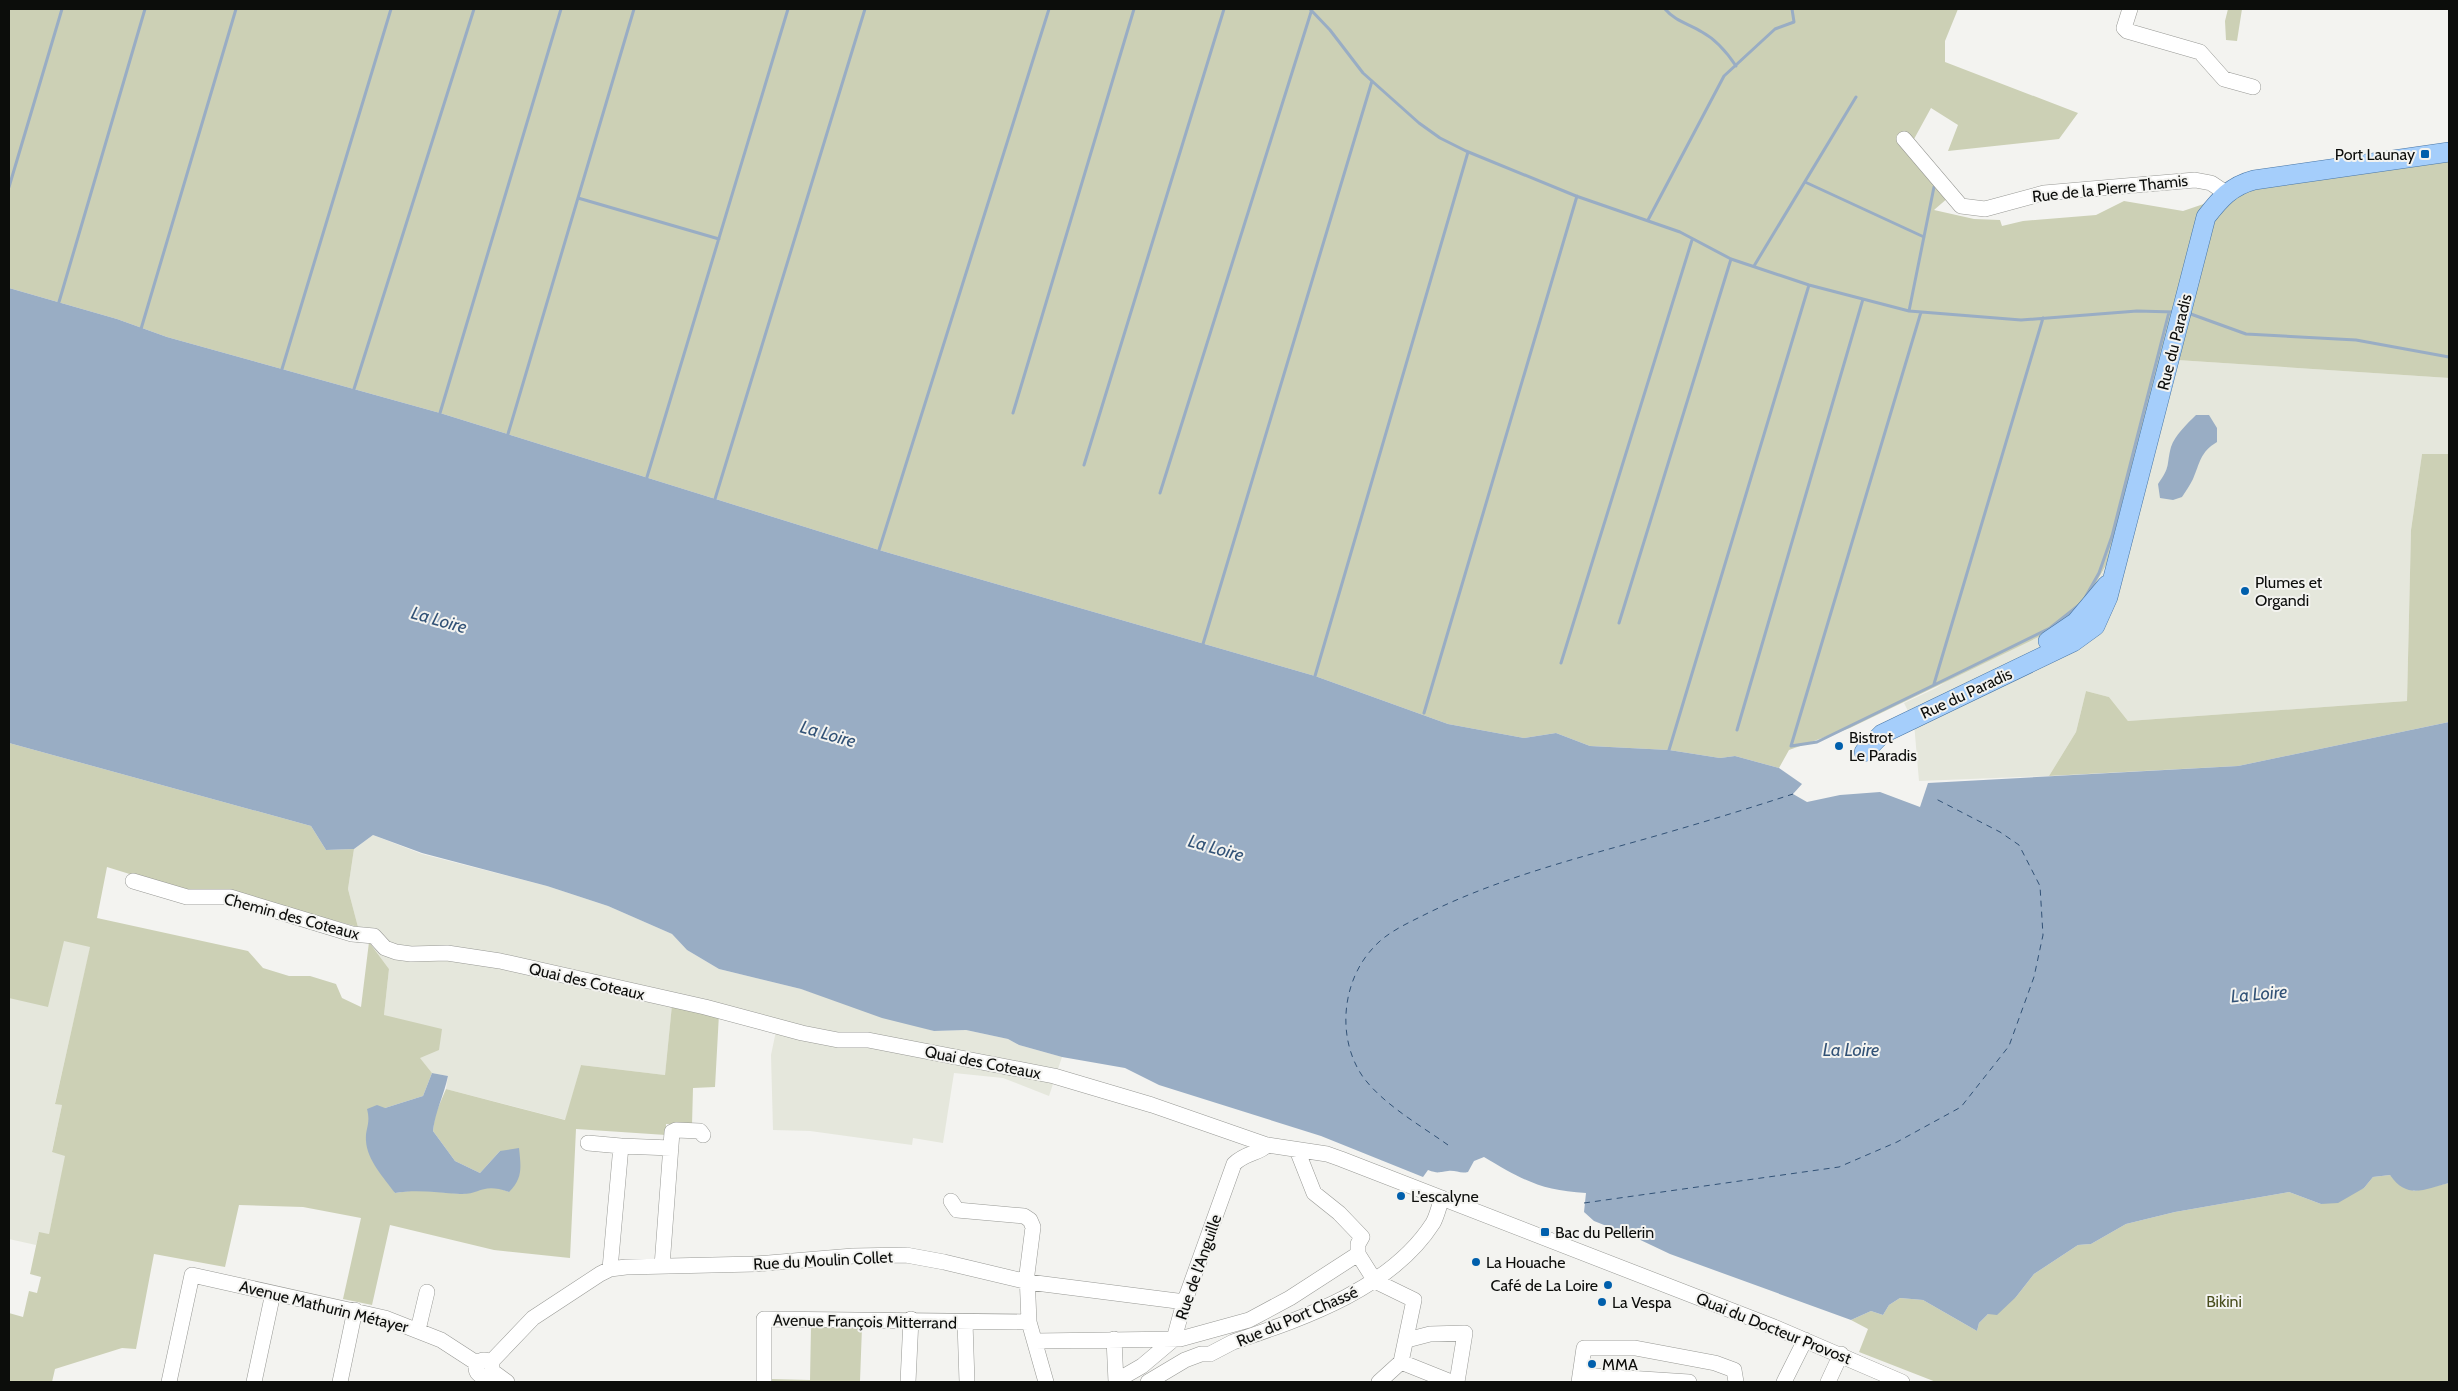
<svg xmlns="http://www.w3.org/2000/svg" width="2458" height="1391" viewBox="0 0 2458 1391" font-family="Cabin,sans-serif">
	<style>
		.built { fill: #e5e7dc }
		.green { fill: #ccd0b5 }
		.water { fill: #99adc4 }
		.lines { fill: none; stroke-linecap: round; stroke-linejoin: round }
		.stream { stroke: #99adc4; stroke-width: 3 }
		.ferry { stroke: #325276; stroke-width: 1; stroke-dasharray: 6 5; stroke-linecap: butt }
		.minor-casing { stroke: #989995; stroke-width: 16 }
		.major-casing { stroke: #4876a6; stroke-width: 20 }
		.minor { stroke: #fff; stroke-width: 15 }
		.major { stroke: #a5cefb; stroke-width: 19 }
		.poi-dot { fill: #005fac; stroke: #f3f3f0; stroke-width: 2 }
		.labels { text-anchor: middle; stroke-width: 4; stroke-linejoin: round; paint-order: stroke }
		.poi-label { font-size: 16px; fill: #0c0d0b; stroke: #f3f3f0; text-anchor: start }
		.street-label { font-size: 16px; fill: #0c0d0b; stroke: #f3f3f0 }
		.park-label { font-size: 16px; fill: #494e1e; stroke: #f3f3f0 }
		.water-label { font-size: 18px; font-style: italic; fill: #325276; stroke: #f3f3f0 }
	</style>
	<rect width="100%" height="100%" fill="#f3f3f0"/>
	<path class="built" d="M2177,360L2449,378V454H2422L2411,530L2407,701L2128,721L2109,697L2086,691L2076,732L2049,776L1919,781L1914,723L1904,703L1936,688L2096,586L2106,565Z
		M373,835L422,854L547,886L608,906L672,934L687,950L719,969L801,989L934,1031L966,1030L1008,1039L1019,1045L1062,1057L1049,1096L1003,1078L954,1073L943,1143L913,1138L912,1145L810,1131L773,1130L771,1055L776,1031L672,1006L665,1075L581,1065L566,1120L446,1089L448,1076L432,1073L384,1015L389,969L358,927L348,889L354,849Z
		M9,868L97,918L55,1103L62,1105L52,1151L66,1155L49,1234L39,1233L36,1245L9,1239Z"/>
	<path class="green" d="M9,9H1958L1945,41V62L2078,113L2059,139L1948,151L1958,125L1931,108L1908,150L1949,197L1934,210L1974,219L2000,220L2002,226L2023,221L2096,215L2124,201L2183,211L2245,190L2449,156V378L2177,360L2106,565L2085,603L2055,629L1850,728L1789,750L1779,768L1735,756L1720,758L1669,750L1590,746L1556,733L1524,738L1448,724L1315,676L879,550L440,413L167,337L117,319L9,288Z
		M2228,9H2242L2237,41L2226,40L2225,21Z
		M2422,454H2449V722L2238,766L2049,776L2076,732L2086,691L2109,697L2128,721L2407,701L2411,530Z
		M9,743L311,826L326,850L354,849L348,889L358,927L236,894L181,890L107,867L97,918L248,951L263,968L289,976H310L336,984L342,998L361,1007L369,942L389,969L384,1015L442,1029L439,1050L420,1058L432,1073L423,1096L385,1108L370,1120L366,1140L395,1193L416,1190L463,1194L483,1188L496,1187L509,1192L500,1151L480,1173L455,1161L433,1131L435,1115L446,1089L565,1120L581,1065L665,1075L672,1005L719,1014L715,1087L693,1088L692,1125L666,1124V1135L576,1129L570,1258L494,1250L390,1225L372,1305L343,1299L361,1218L303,1207L239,1205L225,1267L154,1254L136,1349L122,1348L55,1369L52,1382H9V1313L23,1317L29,1291L37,1293L41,1277L30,1274L39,1232L49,1234L65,1156L52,1152L62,1105L55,1104L90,947L64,941L48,1007L9,998Z
		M2390,1175L2414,1191L2449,1183V1382H1936L1859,1352L1868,1329L1851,1320L1871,1311L1883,1315L1889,1305L1900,1298L1923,1300L1977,1331L1979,1323L1988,1314L2016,1297L2034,1274L2078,1245L2091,1244L2126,1224L2175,1212L2289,1192L2321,1204L2364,1188L2373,1177Z
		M811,1327H862L860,1381L900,1382H770V1379L810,1380Z"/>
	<path class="water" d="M9,288L117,319L167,337L440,413L879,550L1315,676L1448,724L1524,738L1556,733L1590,746L1669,750L1720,758L1735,756L1779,768L1802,784L1793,794L1807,802L1840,795L1880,792L1920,807L1928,783L2238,766L2449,722V1183C2425,1189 2407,1200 2390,1175L2373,1177L2364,1188L2338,1203L2321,1204L2289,1192L2175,1212L2126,1224L2091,1244L2078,1245L2034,1274L2016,1297L1997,1315L1988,1314L1979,1323L1977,1331L1923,1300L1900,1298L1889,1305L1883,1315L1871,1311L1851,1320L1670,1254L1632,1236L1594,1221L1584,1212L1586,1193C1541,1191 1521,1179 1484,1157L1474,1161L1468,1172C1460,1174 1456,1170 1448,1171C1438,1172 1439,1174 1428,1170L1423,1177L1321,1136L1159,1085L1125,1068L1062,1057L1019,1045L1008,1039L966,1030L934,1031L882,1018L801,989L719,969L687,950L672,934L608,906L547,886L422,853L373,835L354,849L326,850L311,826L9,743Z
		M2196,415H2209L2217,428V442C2200,452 2200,463 2193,479C2190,485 2186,491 2182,497L2173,500L2160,498L2158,484C2171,466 2166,466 2171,447C2175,435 2187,424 2196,415Z
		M432,1073L448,1076C444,1095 435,1112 433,1131L455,1161L480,1173L500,1151L519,1148C521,1167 523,1178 509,1192C482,1182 480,1195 460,1194C437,1193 418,1189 395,1193C384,1178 367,1160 366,1141C365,1128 371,1124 367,1109L377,1105L385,1108L423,1096Z"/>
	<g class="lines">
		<path class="stream" d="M1310,9L1330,30L1363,73L1419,123L1440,138L1466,151L1576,196L1680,232L1731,259L1809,285L1909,311L2021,320L2137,311L2174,312
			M1665,9C1675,21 1689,24 1702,32C1715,39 1728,54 1736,66
			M1805,182L1924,237
			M9,187L62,9
			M578,198L719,239
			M1648,220L1724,76L1775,29L1794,22L1792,9
			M1754,266L1856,97
			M59,302L145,9
			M1909,311L1934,187
			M1921,312L1791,746L1817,742L1934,685L2050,628L2079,605
			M2188,313L2246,334L2356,340L2449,357
			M141,329L236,9
			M282,369L391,9
			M354,389L474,9
			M440,413L561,9
			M1013,413L1134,9
			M508,434L634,9
			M1084,465L1224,9
			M647,477L788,9
			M1160,493L1312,9
			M715,499L865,9
			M879,550L1049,9
			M2086,596L2099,573L2112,536L2169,312
			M1619,623L1731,259
			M1203,644L1372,81
			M1561,663L1692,240
			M1315,676L1468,152
			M1934,684L2043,318
			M1424,713L1577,196
			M1737,730L1863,299
			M1669,750L1809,285"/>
		<path class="ferry" d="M1448,1145C1420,1125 1384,1105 1363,1077C1336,1038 1342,981 1373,948C1386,933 1406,924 1424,915C1494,880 1570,860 1645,839C1694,825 1744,810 1793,794
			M1584,1203L1839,1167L1897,1142L1961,1107L2009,1046L2034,977L2043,935L2040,886L2019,845L2000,832L1936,799"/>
		<defs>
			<path id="minor" d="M2130,9L2124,28L2127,31L2200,52L2224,79L2253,87
				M1904,139L1961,206L1985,209L2044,193L2195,180L2211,183L2226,193
				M133,881L187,897H230L352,934L374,936L385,948L396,952L411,954L447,953L500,961L705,1007L802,1033L838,1040H868L1054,1076L1152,1105L1267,1145L1327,1154L1341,1159L1774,1327L1902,1382
				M588,1143L621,1146
				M1297,1150L1314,1193L1339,1213L1362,1237L1358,1244V1254L1375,1281L1414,1300L1401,1362
				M951,1201L957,1210L1024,1216L1030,1220L1033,1227L1027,1274L1029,1322L1046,1382
				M662,1266L672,1132L676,1130L700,1131L703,1135
				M610,1269L621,1146L671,1148
				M965,1322L967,1382
				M418,1330L427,1292
				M1114,1339L1116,1382
				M1407,1340L1430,1334L1465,1333L1457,1382
				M1035,1341L1180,1339L1249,1320L1290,1298L1358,1254
				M476 1368a8 8 0 1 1 16 0a8 8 0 1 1-16 0Z
				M490,1363L533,1318L600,1274L610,1269L626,1267L755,1264L853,1256L906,1255L944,1262L1028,1282L1185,1302
				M492,1371L507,1382
				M1581,1375L1689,1382
				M1116,1381L1142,1366L1174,1339L1183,1306L1234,1164C1246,1152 1259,1154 1267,1145
				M169,1382L192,1275L385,1318L441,1340L478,1364
				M254,1382L273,1293
				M340,1382L355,1310
				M764,1382V1319L1029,1322
				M908,1382L911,1319
				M1148,1382L1185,1360L1201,1354H1210L1233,1342C1303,1318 1391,1289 1433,1223C1437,1216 1439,1206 1442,1198
				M1379,1382L1401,1362L1451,1382
				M1579,1382L1584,1348H1635L1715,1363L1734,1370L1736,1382
				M1784,1382L1805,1340
				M1828,1382L1841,1354"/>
			<path id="major" d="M2048,641L2076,622L2107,585
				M1864,752L1882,734L2073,642L2095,626L2108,597L2206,217C2220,199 2231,186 2254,180L2449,152"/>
		</defs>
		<use href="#minor" class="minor-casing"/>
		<use href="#major" class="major-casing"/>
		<use href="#minor" class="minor"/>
		<use href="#major" class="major"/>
	</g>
	<g class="poi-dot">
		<rect x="2420" y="149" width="10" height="10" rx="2.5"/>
		<circle cx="2245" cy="591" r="5"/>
		<circle cx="1839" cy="746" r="5"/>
		<circle cx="1401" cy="1196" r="5"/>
		<rect x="1540" y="1227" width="10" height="10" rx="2.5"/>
		<circle cx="1476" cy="1262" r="5"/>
		<circle cx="1608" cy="1285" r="5"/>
		<circle cx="1602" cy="1302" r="5"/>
		<circle cx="1592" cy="1364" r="5"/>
	</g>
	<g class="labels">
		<g class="poi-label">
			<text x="2415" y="160" text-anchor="end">Port Launay</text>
			<text x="2255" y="588">Plumes et<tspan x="2255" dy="18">Organdi</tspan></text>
			<text x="1849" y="743">Bistrot<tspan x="1849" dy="18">Le Paradis</tspan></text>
			<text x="1411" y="1202">L'escalyne</text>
			<text x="1555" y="1238">Bac du Pellerin</text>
			<text x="1486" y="1268">La Houache</text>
			<text x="1598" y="1291" text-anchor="end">Café de La Loire</text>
			<text x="1612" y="1308">La Vespa</text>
			<text x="1602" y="1370">MMA</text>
		</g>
		<g class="street-label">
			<text transform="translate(2110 188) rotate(-6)" y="6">Rue de la Pierre Thamis</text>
			<text transform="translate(2174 342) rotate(-76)" y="6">Rue du Paradis</text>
			<text transform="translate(1966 693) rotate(-25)" y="6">Rue du Paradis</text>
			<text transform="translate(292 916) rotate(15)" y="6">Chemin des Coteaux</text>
			<text transform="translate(587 981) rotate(13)" y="6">Quai des Coteaux</text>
			<text transform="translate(983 1062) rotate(11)" y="6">Quai des Coteaux</text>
			<text transform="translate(823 1260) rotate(-3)" y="6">Rue du Moulin Collet</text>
			<text transform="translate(1198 1267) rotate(-71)" y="6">Rue de l'Anguille</text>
			<text transform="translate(324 1306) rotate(14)" y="6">Avenue Mathurin Métayer</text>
			<text transform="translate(1297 1316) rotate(-23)" y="6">Rue du Port Chassé</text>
			<text transform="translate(865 1321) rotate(1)" y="6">Avenue François Mitterrand</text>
			<text transform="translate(1774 1328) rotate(22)" y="6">Quai du Docteur Provost</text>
		</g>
		<g class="park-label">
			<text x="2224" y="1307">Bikini</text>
		</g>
		<g class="water-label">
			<text transform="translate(439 620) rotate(16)" y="6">La Loire</text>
			<text transform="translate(828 734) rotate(16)" y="6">La Loire</text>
			<text transform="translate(1216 848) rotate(16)" y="6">La Loire</text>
			<text transform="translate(2259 994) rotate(-5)" y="6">La Loire</text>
			<text x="1851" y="1056">La Loire</text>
		</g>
	</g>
	<rect width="2458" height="1391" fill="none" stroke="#0c0d0b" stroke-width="20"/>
</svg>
